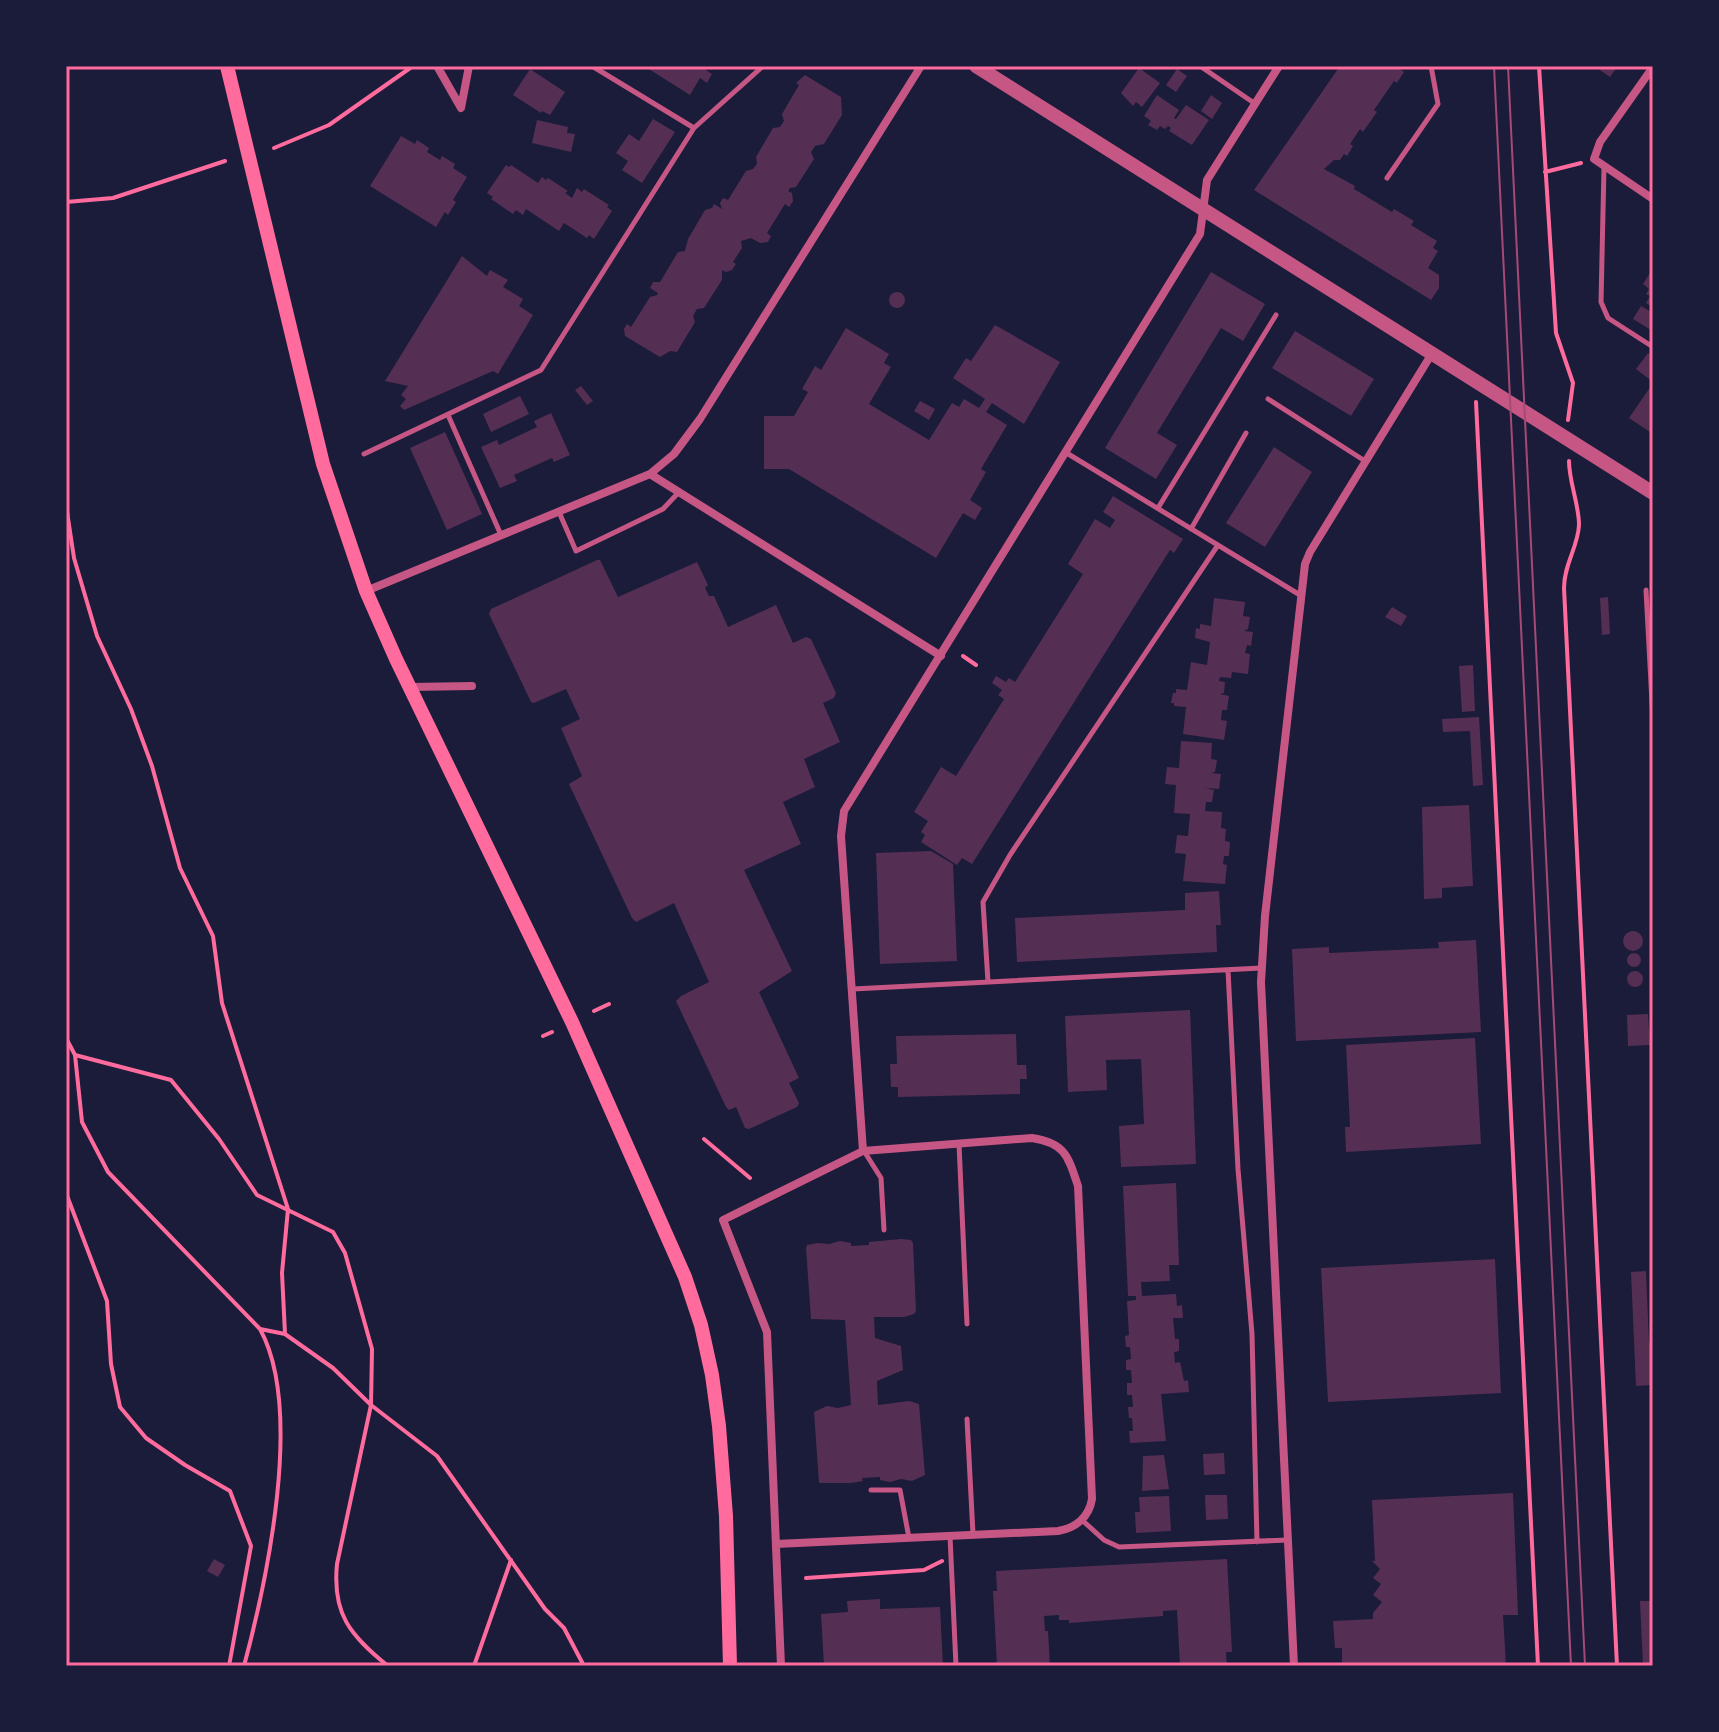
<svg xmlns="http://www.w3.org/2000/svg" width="1719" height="1732" viewBox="0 0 1719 1732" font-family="Quicksand,sans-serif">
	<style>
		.building { fill: #542f53 }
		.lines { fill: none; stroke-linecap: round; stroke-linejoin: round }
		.path { stroke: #ff6b9d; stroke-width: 4 }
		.service { stroke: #c65784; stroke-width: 5 }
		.minor { stroke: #c65784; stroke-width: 8 }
		.tertiary { stroke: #c65784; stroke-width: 14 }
		.secondary { stroke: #ff6b9d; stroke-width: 14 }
		.tram { stroke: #a44b75; stroke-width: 2 }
		.neatline { fill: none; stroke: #ff6b9d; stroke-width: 3 }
	</style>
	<rect width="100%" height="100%" fill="#1b1b3a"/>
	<path class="building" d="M644,66H709L706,70L712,74L707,83L700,78L690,95Z
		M1340,66H1396L1404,72L1397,83L1394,81L1374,110L1377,112L1363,132L1360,129L1350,144L1353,146L1347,156L1344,154L1340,160H1334L1324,169L1355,186L1354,189L1392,212L1394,209L1414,221L1411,225L1437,241L1433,248L1438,251L1428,268L1439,275V288L1431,300L1254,190Z
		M1594,66H1618L1610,77Z
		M1139,68L1160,83L1142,107L1136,102L1133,106L1121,93Z
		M530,69L565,92L550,115L542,111L541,113L513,95Z
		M1177,69L1187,76L1176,92L1166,85Z
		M805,75L841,97L842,115L824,144L815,146L811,152L814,159L796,187L790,188L788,191L792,193L793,201L789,207L785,204L767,233L771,236L768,242L760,243L751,238L741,241L742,248L733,262L736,264L732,270L726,272L722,270V280L704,308L697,309L693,316L695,322L677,352L670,351L660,357L625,336L624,329L627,324L631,327L650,297L657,295L658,293L650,288L653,282H660L678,252L685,251L688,239L705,210L712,208L714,204L722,209L720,203L723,198L728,200L746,171L753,169L757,164L756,157L773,128L780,127L784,121L782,114L799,85L796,83Z
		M1157,95L1179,110L1174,118L1176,119L1186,105L1209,120L1192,145L1169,131L1171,128L1168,126L1165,129L1160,126L1157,130L1148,125L1151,121L1144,116Z
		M1211,95L1222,103L1212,119L1201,111Z
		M653,119L675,132L642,183L622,170L628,161L616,153L629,134L639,141Z
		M537,120L568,127L567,133L575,134L571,152L532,143Z
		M401,136L415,144L417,140L429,148L427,152L440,160L442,156L455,164L453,168L467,177L453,200L456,202L448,215L445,212L436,227L370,186Z
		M506,165L509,167L511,165L538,183L542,177L546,180L548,178L568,191L565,193L572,198L577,188L582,192L584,189L609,205L607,207L612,211L594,239L589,235L587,238L564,223L559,231L526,209L523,215L516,210L513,214L491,199L493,197L487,193Z
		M462,256L487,276L490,270L508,280L503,287L523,299L519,306L533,315L498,374L493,371L404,410L400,406L406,399L401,395L408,386L385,381Z
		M1211,272L1265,304L1243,341L1221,328L1157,433L1177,445L1156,479L1105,448Z
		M1650,273L1653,276V307L1646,303L1650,296L1646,294L1649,289L1643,284Z
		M889 300a8 8 0 1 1 16 0a8 8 0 1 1-16 0Z
		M1641,306L1653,313L1651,330L1633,319Z
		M995,325L1060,362L1024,424L992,403L986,412L1007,425L981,469L986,472L970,500L982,508L975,520L963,513L936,558L789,469H764V416H794L808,392L802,389L815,366L821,370L846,328L889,354L884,363L891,367L869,404L929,440L952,403L959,407L964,399L979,408L985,399L953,378L966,358L971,361Z
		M1295,331L1374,379L1351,416L1272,368Z
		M1648,353L1653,357V382L1636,369Z
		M581,386L593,401L587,405L575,390Z
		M1651,386L1653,387V434L1629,418Z
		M520,396L529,414L491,432L483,414Z
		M920,401L935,409L929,420L914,411Z
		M551,413L570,455L554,462L552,458L514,475L517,481L500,488L481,447L497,440L499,445L537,427L534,421Z
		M445,432L482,514L447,530L410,448Z
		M1274,447L1312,472L1265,547L1226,523Z
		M1113,496L1183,539L1174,553L1170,550L972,864L962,858L957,865L921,842L925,835L921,832L928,821L914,812L941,767L956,776L1004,699L998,695L1002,690L992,683L996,676L1006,682L1009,678L1015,682L1083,574L1068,564L1095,519L1110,528L1115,520L1103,512Z
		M597,560H600L618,597L697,562L708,585L705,588L709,596H714L728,627L776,605L793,643L806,637L811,639L836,693L834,698L823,703L840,742L804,759L815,787L783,802L801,844L744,870L792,971L759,992L799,1078L789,1083L799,1103L797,1107L749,1129L745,1128L736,1107L729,1110L726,1107L676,1001L681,996L709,982L674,903L636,922L632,918L569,784L582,776L561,728L580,719L566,689L534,703L531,702L489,614L491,609Z
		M1608,597L1610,634L1602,635L1600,598Z
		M1214,598L1245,602L1243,616L1250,617L1248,629L1244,631L1253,632L1251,646L1247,645L1245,653L1250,654L1248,674L1232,672L1231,678L1220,677L1219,681L1225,682L1224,693L1220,694L1229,696L1227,710H1222L1221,720L1227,721L1224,740L1183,734L1186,707L1174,706V703H1171L1173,693H1176V689L1187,690L1191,662L1207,665L1210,642L1195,638L1196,628L1200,629V624L1211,626Z
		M1392,607L1407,616L1401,626L1385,617Z
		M1473,665L1475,711L1462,712L1459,666Z
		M1479,717L1483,785L1473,786L1470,731L1443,732L1442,719Z
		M1181,741L1212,743L1211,759L1217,760L1215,772L1211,773L1221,774L1219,789L1205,788L1214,790L1212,802H1206L1205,811L1222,812L1221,828L1226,829L1225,841L1230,842L1229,856H1224L1223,864L1227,865L1225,884L1183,881L1186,854L1175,853L1177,835L1188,836L1190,814L1174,813L1176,785L1165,784L1167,767L1179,768Z
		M1469,805L1473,886L1442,888V898L1424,899L1422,807Z
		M931,851L953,864L957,961L880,964L876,853Z
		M1219,891L1221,925H1216L1217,952L1017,962L1015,918L1185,910V893Z
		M1623 941a10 10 0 1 1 20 0a10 10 0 1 1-20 0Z
		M1476,940L1481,1032L1296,1041L1292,949L1329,947V953L1439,948L1438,942Z
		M1627 960a7 7 0 1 1 14 0a7 7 0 1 1-14 0Z
		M1627 979a8 8 0 1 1 16 0a8 8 0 1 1-16 0Z
		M1190,1010L1196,1164L1121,1167L1119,1126L1144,1124L1141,1059L1106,1060L1107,1090L1068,1092L1065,1016Z
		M1648,1014L1650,1045L1628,1046L1627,1015Z
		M1016,1034L1017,1065H1026L1027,1079H1020V1094L898,1097V1087H891L890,1064H897L896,1036Z
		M1475,1038L1481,1144L1346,1152L1345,1127H1350L1346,1045Z
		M1176,1183L1179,1265H1169L1170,1281L1141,1282L1142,1296L1176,1294L1177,1306L1182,1305L1183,1318H1173L1175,1339H1179V1351L1174,1352L1175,1363L1180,1362L1184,1381L1188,1380L1189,1392L1161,1394L1166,1441L1130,1443L1129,1431H1133L1132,1418H1129L1128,1407H1133L1132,1395H1127V1383H1132L1131,1370H1126V1360L1131,1359L1130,1347H1126L1125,1336L1129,1335L1127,1301L1136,1300V1296H1128L1123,1186Z
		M901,1239L911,1240L913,1243L916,1311L914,1314L904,1317H874L875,1338L901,1346L903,1370L877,1381L878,1405L909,1401L919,1404L925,1475L912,1481L901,1479L890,1482L880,1480V1477L862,1478L863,1481L851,1483H819L814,1412L827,1406L838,1408L851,1405L845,1320L811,1319L806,1248L807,1245L818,1243L829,1244L840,1241L851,1243V1246L869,1245V1242Z
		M1495,1259L1501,1393L1328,1402L1321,1268Z
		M1646,1271L1649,1343H1653V1357L1650,1358L1651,1385L1636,1386L1631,1272Z
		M1224,1453L1225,1474L1204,1475L1203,1454Z
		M1164,1455L1169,1489L1142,1491L1143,1456Z
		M1513,1493L1518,1615H1503L1506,1666H1342V1648H1335L1333,1621L1373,1619V1613L1382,1602L1373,1595L1381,1584L1373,1578L1380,1569L1372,1561H1375L1372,1500Z
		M1205,1495H1227L1228,1519L1206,1520Z
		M1169,1496L1171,1531L1136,1533L1135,1512H1140L1139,1497Z
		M214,1559L225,1565L218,1577L207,1571Z
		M1227,1559L1232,1652H1226L1227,1666H1180L1177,1610L1163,1611V1616L1069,1623V1620H1059V1615L1044,1616L1045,1631H1048L1050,1666H997L993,1591H997L996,1571Z
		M880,1599V1609L940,1607L943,1666H824L821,1614L848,1612L847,1601Z
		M1640,1601H1653V1666H1643Z"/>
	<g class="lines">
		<path class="path" d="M1539,66L1556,333L1573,383L1568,420
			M274,148L329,125L413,66
			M1545,172L1581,163
			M66,202L113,198L225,161
			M1476,402L1538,1666
			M1569,461C1569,482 1579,504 1579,525C1578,547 1564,564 1564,588L1617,1666
			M66,505L74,558L97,636L131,709L152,766L180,868L213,936L222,1003L288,1209L282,1273L285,1334
			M963,656L976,665
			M594,1011L609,1004
			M543,1036L552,1032
			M66,1038L75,1055L82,1122L108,1172L260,1329C304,1409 267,1580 244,1666
			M75,1055L171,1080L219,1139L257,1195L333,1232L345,1253L372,1349L371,1405L337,1564C332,1614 350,1635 388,1666
			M704,1139L750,1178
			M66,1193L107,1301L111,1364L120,1407L146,1438L185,1465L230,1491L251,1546L229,1666
			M260,1329L285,1334L333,1368L371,1405L437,1456L545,1609L564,1628L584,1666
			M806,1578L924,1570L942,1561
			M474,1666L511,1560"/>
		<path class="service" d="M592,66L694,128
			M1200,66L1254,103
			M1604,167L1601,302L1608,318L1653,347
			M1387,178L1438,104L1431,66
			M1268,399L1365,461
			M448,415L501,535
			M1065,452L1300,595
			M364,454L541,370L694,128L763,66
			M1158,508L1276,315
			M559,512L576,551L663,509L679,492
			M1191,529L1246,433
			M1646,590L1653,721
			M1228,970L1238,1169L1252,1334L1257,1542
			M988,982L983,902L1010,855L1218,545
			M853,989L1261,968
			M959,1144L967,1324
			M864,1151L881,1178L884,1230
			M967,1419L973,1534
			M871,1490H900L909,1538
			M1082,1520L1104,1540L1119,1547L1287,1540
			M950,1536L956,1666"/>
		<path class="minor" d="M437,66L461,108L469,66
			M1653,67L1600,142L1594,159L1653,199
			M650,474L941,656
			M366,591L650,474L674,454L700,419L921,66
			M410,687L472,686
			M863,1151L841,836L844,811L1200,234L1207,180L1279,66
			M776,1544L1058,1531C1076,1528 1089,1517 1092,1499L1078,1186C1068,1156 1065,1143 1032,1138L863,1151L723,1220L767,1332L781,1666
			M1294,1666L1261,982L1265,916L1305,564L1310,552L1431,355"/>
		<path class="tertiary" d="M976,66L1653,493"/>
		<path class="secondary" d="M227,66L323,464L366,591L396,659L572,1022L685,1277L701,1325L712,1375L719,1426L726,1516L730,1666"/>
		<path class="tram" d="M1494,66L1571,1666
			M1508,66L1585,1666"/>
	</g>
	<rect width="1719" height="1732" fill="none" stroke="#1b1b3a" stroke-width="136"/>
	<rect x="68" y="68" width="1583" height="1596" class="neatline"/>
</svg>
